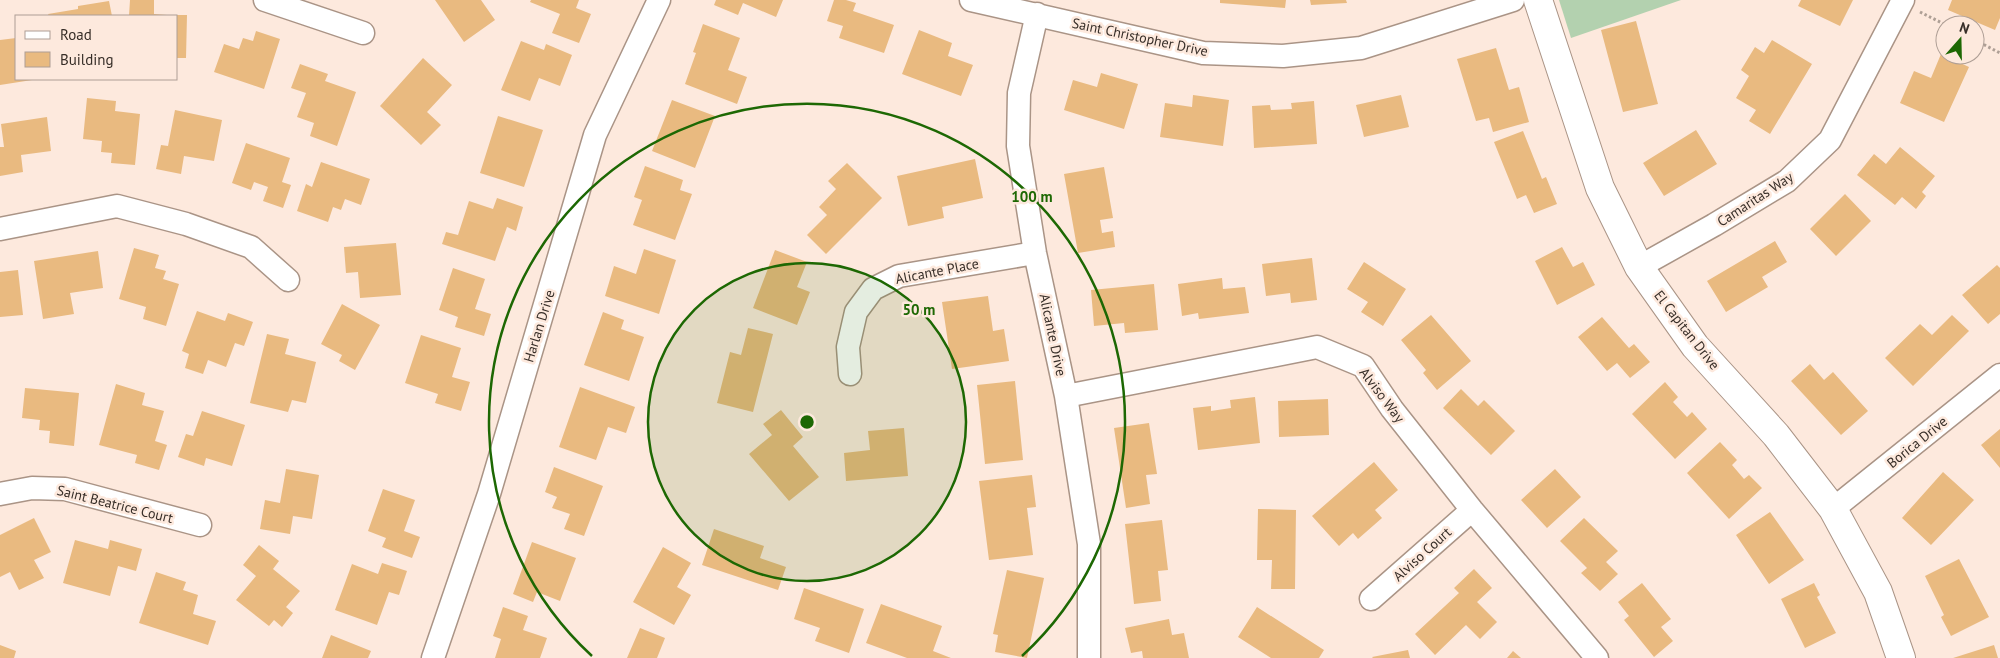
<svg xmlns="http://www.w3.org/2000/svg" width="2000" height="658" viewBox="0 0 2000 658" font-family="'PT Sans',sans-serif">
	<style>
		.green { fill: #b3d1af }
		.building { fill: #e9ba80 }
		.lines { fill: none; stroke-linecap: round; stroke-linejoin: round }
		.minor-casing { stroke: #aa9486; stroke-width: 25 }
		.tertiary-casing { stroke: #aa9486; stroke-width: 30 }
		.path { stroke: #ae9f95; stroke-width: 3; stroke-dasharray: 2.5 2.5; stroke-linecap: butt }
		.minor { stroke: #fff; stroke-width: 22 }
		.tertiary { stroke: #fff; stroke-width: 28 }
		.ring { fill: none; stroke: #1d6803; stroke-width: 2.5 }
		.labels { text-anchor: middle; stroke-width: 5; stroke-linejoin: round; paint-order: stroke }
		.street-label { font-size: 14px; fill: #372e28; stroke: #fde9dd }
		.centre { fill: #1d6803; stroke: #fde9dd; stroke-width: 2.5 }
		.ring-label { font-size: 15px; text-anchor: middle; font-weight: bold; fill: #1d6803; stroke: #fde9dd; stroke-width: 5; stroke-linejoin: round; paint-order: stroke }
	</style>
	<rect width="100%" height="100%" fill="#fde9dd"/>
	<path class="green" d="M1559,0H1681L1571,38Z"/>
	<path class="building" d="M130,0H154V14L167,15V16H129Z
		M435,0H481L495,20L464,42Z
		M531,0H579L576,8L591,14L579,43L552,33L560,14L530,2Z
		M716,0H783L776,17L743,3L738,15L714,5Z
		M834,0H846L856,3L853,11L894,25L884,53L839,38L843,26L827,21Z
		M1220,0H1286L1285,8L1220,3Z
		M1310,0H1346L1347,3L1311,5Z
		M1801,0H1853L1840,26L1798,6Z
		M1952,0H2000V18L1995,30L1948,10Z
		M109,1L112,16H49L48,14L78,9V6Z
		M176,15H187L186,58H176Z
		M1636,21L1658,104L1623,112L1601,30Z
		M703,24L740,38L728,70L747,77L737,104L685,84L696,53L693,52Z
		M919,30L952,43L948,56L973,65L961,96L902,74Z
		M256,31L280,39L264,89L214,72L224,44L239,49L243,38L253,41Z
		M16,38V79L32,80L0,85V40Z
		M1772,40L1812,64L1770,134L1749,121L1756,110L1736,98L1749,76L1741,70L1755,47L1764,53Z
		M521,41L544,50L546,44L572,55L560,86L539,78L530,101L501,90Z
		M1496,48L1509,90L1519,87L1529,122L1493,132L1489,118L1476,121L1457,59Z
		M1941,54L1969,67L1944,122L1900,103L1914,71L1931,78Z
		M423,58L452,85L427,112L441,125L421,145L380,106Z
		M300,64L328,74L325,81L356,92L337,146L310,136L314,123L297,117L306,93L291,88Z
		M1101,73L1138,84L1124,129L1064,110L1073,80L1097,87Z
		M1193,95L1229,100L1223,146L1160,137L1165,103L1192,107Z
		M1401,95L1409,127L1364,137L1356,105Z
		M87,98L116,101L115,111L140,114L135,165L111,163L112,153L101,152L102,141L83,139Z
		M672,100L715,116L695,168L652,151Z
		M1314,101L1317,144L1254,148L1252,106L1270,105L1271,110L1292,109L1291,103Z
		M175,110L222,120L214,161L184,156L181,174L156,169L161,145L168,146Z
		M498,116L543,130L524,187L480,173Z
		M47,117L51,151L21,155L23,172L0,176V147H4L1,124Z
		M1696,130L1717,164L1664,196L1643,163Z
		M1523,131L1542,179L1546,177L1557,204L1534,213L1526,195L1517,199L1494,142Z
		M246,143L290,158L282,182L291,185L283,208L263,201L268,187L254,182L251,190L232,183Z
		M1900,147L1935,176L1922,192L1926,196L1916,209L1902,197L1895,205L1857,175L1874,154L1886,164Z
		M975,159L983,198L942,207L944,218L908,226L897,176Z
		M321,162L370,179L361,205L345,199L341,210L333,207L328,222L297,211L306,184L312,187Z
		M847,163L882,198L826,254L807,235L827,215L819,207L836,189L828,181Z
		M645,166L683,180L680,190L692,194L675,240L633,225L642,200L634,197Z
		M1104,167L1113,218L1100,220L1102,233L1113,231L1115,247L1078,253L1064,174Z
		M1845,194L1871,221L1836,256L1810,229Z
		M497,198L523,207L516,231L507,227L495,261L442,244L446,232L458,235L469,201L493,209Z
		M1775,241L1787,262L1762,277L1768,287L1726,312L1707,281Z
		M396,243L401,295L360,298L358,272L346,273L344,247Z
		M1562,247L1573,267L1583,262L1595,285L1557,305L1535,261Z
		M134,248L159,255L155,268L166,271L163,279L179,284L166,326L143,319L146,307L119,299Z
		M644,249L676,260L659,314L605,296L614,266L636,274Z
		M775,250L807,262L797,287L810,292L797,325L753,308Z
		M98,251L103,288L70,293L74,314L43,319L34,261Z
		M1312,258L1317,300L1291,303L1290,293L1266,296L1262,264Z
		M1364,262L1406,289L1383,326L1361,312L1368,302L1347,289Z
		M1997,265L2000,268V314L1988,324L1962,295Z
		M453,268L485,279L475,309L491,314L484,336L455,327L458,317L439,310Z
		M18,270L23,315L0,317V272Z
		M1222,278L1223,289L1245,287L1249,313L1199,319L1198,313L1182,316L1178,284Z
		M1154,284L1158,330L1125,333L1124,323L1094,326L1091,290Z
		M988,296L993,331L1004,329L1009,361L952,369L942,302Z
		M342,304L380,325L355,370L339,361L342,355L321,344Z
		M197,311L225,321L228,313L253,322L244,346L235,343L226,367L208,360L203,374L185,368L189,354L182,351Z
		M603,312L624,320L621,329L644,337L629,381L584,365Z
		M1431,315L1471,361L1437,390L1423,373L1426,370L1401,340Z
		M1952,315L1969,331L1913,386L1885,358L1920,324L1932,335Z
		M1602,317L1629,348L1634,344L1650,362L1630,378L1617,363L1607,371L1578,337Z
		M748,328L773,334L753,412L717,403L730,352L741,355Z
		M267,334L289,339L285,354L316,362L306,403L292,400L288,412L250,403Z
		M421,335L461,348L452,377L470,382L461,411L435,403L438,394L405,383Z
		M1810,364L1824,380L1833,372L1868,411L1841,435L1791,381Z
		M1015,381L1023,460L985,464L977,385Z
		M1665,382L1678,397L1673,402L1687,417L1692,412L1707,429L1675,459L1632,414Z
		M116,384L145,393L142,405L164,411L155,441L167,445L159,470L135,463L137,455L99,445Z
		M580,387L635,407L626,433L608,427L596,460L559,447Z
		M25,388L79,393L74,446L49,443L50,431L39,430L40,420L22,418Z
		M1461,389L1478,406L1484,400L1515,431L1491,455L1443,408Z
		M1255,397L1260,443L1198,450L1193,408L1211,406V411L1231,408L1230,400Z
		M1328,399L1329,435L1279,437L1278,401Z
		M781,410L803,437L793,446L819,477L789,501L749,454L772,435L763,424Z
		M202,411L245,425L232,466L206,458L204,466L178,457L186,434L193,436Z
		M1149,423L1157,474L1146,475L1150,504L1126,508L1114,428Z
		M904,428L908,476L846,481L844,453L870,450L868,431Z
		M2000,429V468L1981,445Z
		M1720,442L1737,460L1732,465L1744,479L1749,475L1762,488L1729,519L1687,473Z
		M1374,462L1398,490L1375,510L1382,518L1358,539L1353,533L1339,546L1312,516Z
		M554,467L603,486L584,536L564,529L570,514L552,508L557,497L545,492Z
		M286,469L319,475L312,519L293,516L290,534L260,529L265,500L280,503Z
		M1555,469L1581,497L1547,528L1521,500Z
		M1943,472L1974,500L1931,545L1902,518Z
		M1032,475L1036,507L1027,508L1033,555L989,560L979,481Z
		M383,489L415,500L404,531L420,537L412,558L382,547L386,538L368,531Z
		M1258,509L1296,510L1295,589H1271L1272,560H1257Z
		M1770,512L1804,560L1769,584L1736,535Z
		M34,518L51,552L34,560L44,578L19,590L10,572L0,577V535Z
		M1584,518L1618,551L1606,562L1618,574L1600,591L1581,573L1587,568L1560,541Z
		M1162,520L1168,570L1158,571L1161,601L1134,604L1125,524Z
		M714,529L764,546L760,558L786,567L778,590L702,565Z
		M75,540L108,549L110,540L142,549L136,571L118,566L110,596L63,583Z
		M532,542L576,558L560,601L537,592L533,602L513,594Z
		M259,545L279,561L273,569L300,591L286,607L293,613L282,627L274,620L269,626L236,600L256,576L243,565Z
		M663,547L691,563L677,587L691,595L674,625L633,602Z
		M1959,559L1989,617L1951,636L1941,617L1944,615L1925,576Z
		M382,563L407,571L399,595L389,592L377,625L335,610L352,564L378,574Z
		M1474,569L1492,588L1477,602L1497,622L1480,639L1466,625L1435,655L1415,634L1459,593L1454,588Z
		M1007,570L1044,578L1027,658L995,652L998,635L993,634Z
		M156,572L186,582L183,590L198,595L193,614L216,621L208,645L139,623Z
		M1642,583L1671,619L1661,627L1673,641L1654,657L1624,620L1629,616L1618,602Z
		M1814,583L1820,595L1817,597L1836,633L1805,648L1781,599Z
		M804,588L864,609L849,653L815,641L820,628L794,619Z
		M881,604L942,626L933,651L951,658H907L866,643Z
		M503,607L528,616L523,630L547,638L540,658H495L501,639L493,636Z
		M1257,607L1324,650L1319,658H1271L1238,637Z
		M1169,619L1172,635L1184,633L1189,658H1143L1142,651L1131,653L1125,628Z
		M640,628L665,638L657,658H627Z
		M331,635L371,651L368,658H322Z
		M0,645L16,651L14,658H0Z
		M1994,645L1998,658H1953Z
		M1408,650L1410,658H1373L1372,657Z
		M1513,651L1521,658H1507Z"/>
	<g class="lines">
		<defs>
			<path id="minor" d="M265,0L363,33
				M971,0L1203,53L1283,56L1361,48L1513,0
				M1037,14L1019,93L1018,146L1035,253L1066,396L1089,544V658
				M0,229L117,206L186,224L251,247L288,280
				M1639,267L1714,225L1787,181L1830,140L1903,0
				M850,374L848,347L856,312L873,289L899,276L1035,253
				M1066,396L1317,347L1363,366L1392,409L1472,510L1597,658
				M0,494L32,488L65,489L200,525
				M1833,509L2000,375
				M1371,599L1472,510
				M433,658L489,494L595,135L659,0"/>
			<path id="tertiary" d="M1538,0L1600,188L1639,267L1695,346L1776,435L1833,509L1878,592L1901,658"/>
		</defs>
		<use href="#minor" class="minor-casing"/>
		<use href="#tertiary" class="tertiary-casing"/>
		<path class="path" d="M1920,12L1946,25
			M1975,40L2000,53"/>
		<use href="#minor" class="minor"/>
		<use href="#tertiary" class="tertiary"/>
	</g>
	<circle cx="807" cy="422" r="159" fill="#1d6803" fill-opacity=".12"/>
	<g class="ring">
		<circle cx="807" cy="422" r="159"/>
		<path d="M592 656A318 318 0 1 1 1022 656"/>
	</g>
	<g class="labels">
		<g class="street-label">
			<text transform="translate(1140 37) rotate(12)" y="5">Saint Christopher Drive</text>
			<text transform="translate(1755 199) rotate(-33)" y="5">Camaritas Way</text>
			<text transform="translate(937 271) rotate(-11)" y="5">Alicante Place</text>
			<text transform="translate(539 326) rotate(-73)" y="5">Harlan Drive</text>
			<text transform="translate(1687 330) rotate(52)" y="5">El Capitan Drive</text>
			<text transform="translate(1053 335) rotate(78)" y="5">Alicante Drive</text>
			<text transform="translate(1382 395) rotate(53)" y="5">Alviso Way</text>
			<text transform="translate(1917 442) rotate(-39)" y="5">Borica Drive</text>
			<text transform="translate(115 504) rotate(14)" y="5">Saint Beatrice Court</text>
			<text transform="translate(1422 554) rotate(-42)" y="5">Alviso Court</text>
		</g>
	</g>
	<circle cx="807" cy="422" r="8" class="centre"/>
	<g class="ring-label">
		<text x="1032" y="202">100 m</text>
		<text x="919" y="315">50 m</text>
	</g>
	<rect x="15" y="15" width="162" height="65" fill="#fde9dd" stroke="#ae9e95"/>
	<rect x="25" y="31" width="25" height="8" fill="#ffffff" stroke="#ae9e95"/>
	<text x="60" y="40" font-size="15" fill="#372e28">Road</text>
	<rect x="25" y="52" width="25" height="15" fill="#e9ba80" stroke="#ae9e95"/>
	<text x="60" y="65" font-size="15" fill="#372e28">Building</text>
	<g transform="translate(1960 40) rotate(20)"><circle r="24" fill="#fde9dd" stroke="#ae9e95"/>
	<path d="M0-4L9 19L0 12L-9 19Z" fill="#1d6803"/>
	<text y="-8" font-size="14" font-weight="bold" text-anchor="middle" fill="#372e28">N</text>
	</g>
</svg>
